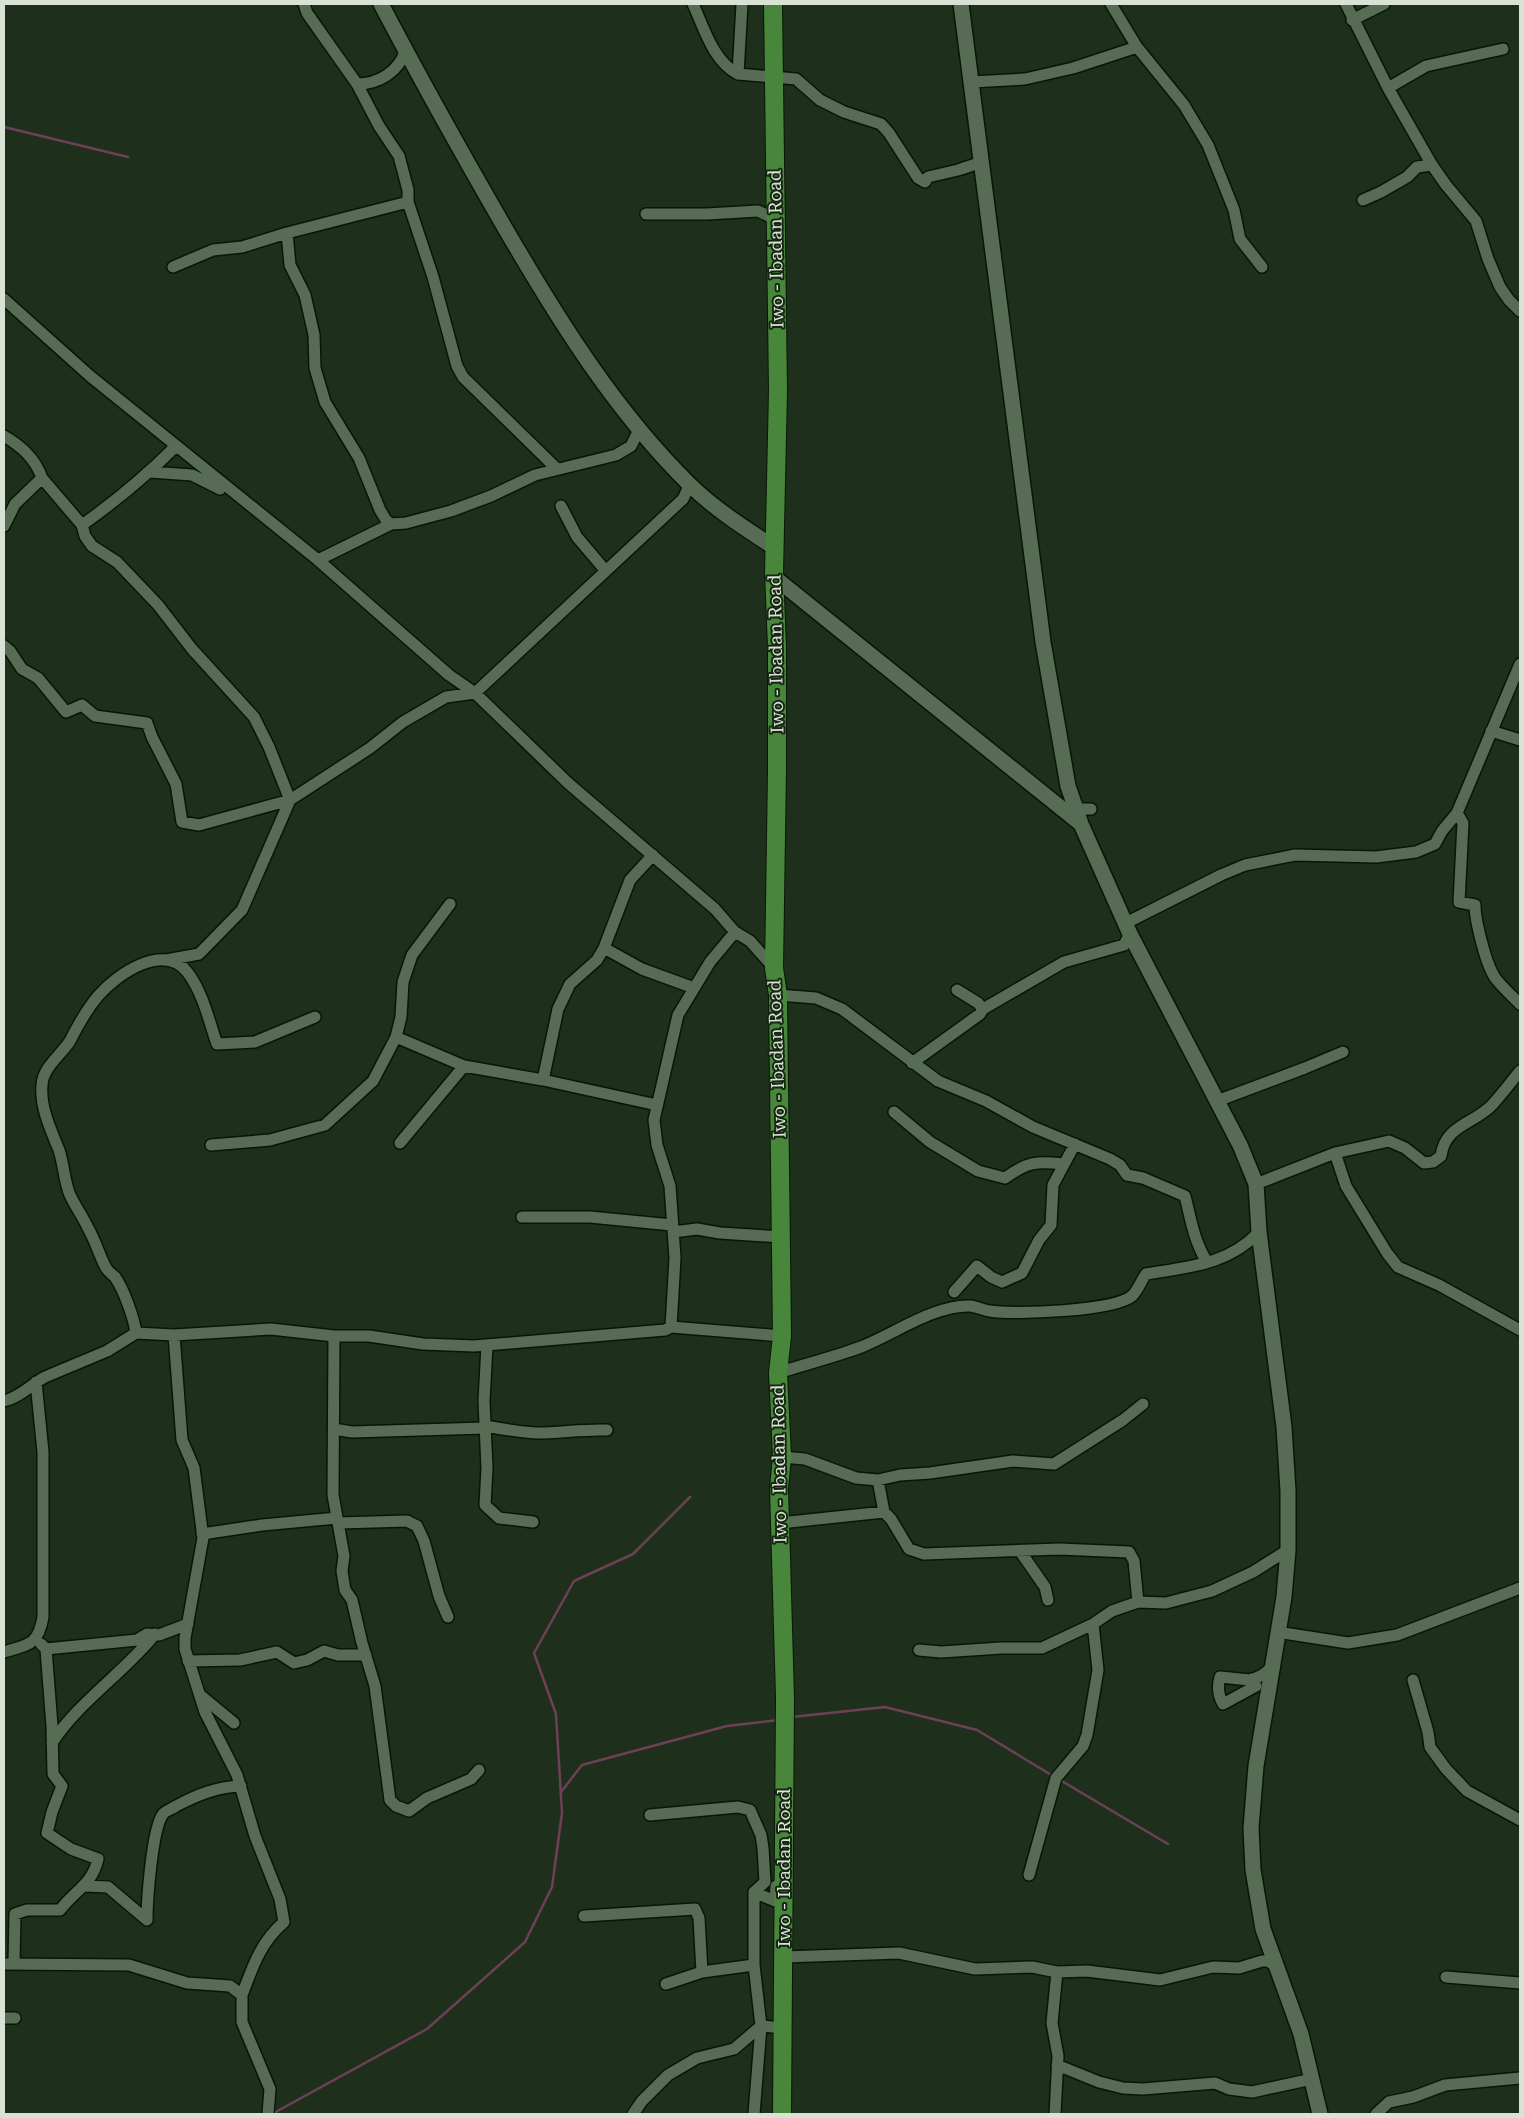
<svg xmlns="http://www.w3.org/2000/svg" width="1524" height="2118" viewBox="0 0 1524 2118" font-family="'Roboto Serif',serif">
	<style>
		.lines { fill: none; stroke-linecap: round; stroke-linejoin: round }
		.stream { stroke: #6e3f58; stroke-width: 2.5 }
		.street-casing { stroke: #071705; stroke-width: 14 }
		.secondary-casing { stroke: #071705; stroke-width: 18 }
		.primary-casing { stroke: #071705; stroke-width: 20 }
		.street { stroke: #586b54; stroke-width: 11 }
		.secondary { stroke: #586b54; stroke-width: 15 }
		.primary { stroke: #48863b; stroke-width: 18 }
		.labels { text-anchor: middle; stroke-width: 4; stroke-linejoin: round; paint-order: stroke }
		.street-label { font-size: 18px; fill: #d8e3d6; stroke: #152611 }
	</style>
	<rect width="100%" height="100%" fill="#1e301b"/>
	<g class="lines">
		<path class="stream" d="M4,127L128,157
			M792,1717L885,1707L977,1730L1053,1776
			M1060,1780L1168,1844
			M561,1792L582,1765L727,1726L779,1720
			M272,2114L427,2029L525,1942L552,1887L562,1813L556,1714L534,1653L574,1581L633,1554L690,1497"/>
		<defs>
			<path id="street" d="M304,4L307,13L357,84L379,126L399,156L408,190V202L433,277L457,366L463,377L557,469
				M693,4C704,28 713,61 738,74L796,79L820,100L844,112L881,124L889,133L918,178L925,182L928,177L958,170L982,162
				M1111,4L1137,47L1184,105L1208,145L1234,210L1240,239L1262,267
				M1346,4L1388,88L1432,165L1446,185L1476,221L1488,259L1500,287L1509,300L1520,311
				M1352,20L1384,4
				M738,74L742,4
				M971,82L1025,79L1073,68L1137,47
				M357,84C378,84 399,72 405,51
				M1388,88L1426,66L1503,49
				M1363,200L1381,192L1407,177L1417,167L1432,165
				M646,214H707L758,211L777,220
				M287,233L290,265L305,295L314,335L315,368L325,402L359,458L380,510L386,520L391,524
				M173,267L213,250L242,247L287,233L408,202
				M4,299L90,376L318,560L449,675L475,693L568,783L715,909L735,932L750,941L774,968
				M4,436C21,446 35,458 42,478
				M150,472L192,475L220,489
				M561,506L577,537L605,570
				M82,525L85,536L92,546L117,562L158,605L192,649L254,717L269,747L290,800L242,910L199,954L166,960
				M4,526L15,504L42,478L82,525C116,501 146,476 176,446
				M318,560L391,524L406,523L451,511L491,496L535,475L616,455L631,446L640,428
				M4,646L10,651L22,669L38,678L66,712L82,705L95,716L147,723L152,737L176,784L182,822L199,825L290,800L370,748L403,722L446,697L475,693L683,499L690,484
				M1491,731L1520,740
				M1076,809H1091
				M1457,813L1463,823L1459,902L1475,905C1475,920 1486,966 1496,979C1503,988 1512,996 1520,1004
				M1126,923L1221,875L1245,865L1295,855L1376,857L1416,852L1435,844L1442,831L1457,813L1520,664
				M604,948L642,969L694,988
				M957,990L978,1003L983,1009
				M778,995L816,998L842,1009L938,1081L986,1101L1033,1127L1110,1159L1120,1165L1127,1175L1143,1178L1185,1196C1191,1220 1194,1241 1207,1262
				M396,1037L464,1066L543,1080L657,1105
				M912,1063L980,1014L983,1009L1064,962L1124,945L1130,934
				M543,1080L558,1009L570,984L597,960L604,948L630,880L653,855
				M1217,1101L1305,1068L1343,1052
				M894,1112L930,1142L978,1171L1005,1178C1027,1162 1036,1161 1063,1164
				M400,1143L464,1066
				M211,1145L270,1140L325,1125L373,1081L396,1037L401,1017L403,982L412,955L450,904
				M1335,1153L1346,1186L1387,1253L1398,1267L1439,1285L1520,1330
				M1256,1184L1335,1153L1389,1141L1405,1148L1424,1163L1433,1162L1441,1156C1445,1125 1474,1124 1492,1105C1502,1094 1511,1082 1520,1071
				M522,1217H590L672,1225
				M673,1232L697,1229L720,1233L781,1237
				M954,1292L977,1266L991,1277L1002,1282L1022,1273L1039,1240L1051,1225L1053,1185L1075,1144
				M671,1327L675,1258L670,1186L657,1145L654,1120L678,1015L710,962L735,932
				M136,1333C134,1318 124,1290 115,1277C111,1273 107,1271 105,1266C99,1254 95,1240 88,1228C83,1217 75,1206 70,1195C64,1181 64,1165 59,1150C51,1130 40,1108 42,1085C43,1067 61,1055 70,1041C78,1025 87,1009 98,996C117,974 165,941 188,973C203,993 209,1021 217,1044L255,1042L315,1017
				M334,1336L333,1495L344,1556L342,1571L345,1590L352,1600L362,1643L375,1686L390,1800L396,1806L409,1811L427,1798L471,1779L479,1770
				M487,1345L484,1401L487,1468L485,1505L499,1518L533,1522
				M778,1373C806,1364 834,1357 861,1347C894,1334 936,1304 971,1306C977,1307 983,1310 990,1311C1014,1315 1114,1311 1132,1296C1138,1290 1141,1281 1146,1274C1188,1267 1228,1265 1259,1232
				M4,1401C21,1397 30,1385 45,1377L107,1351L136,1333L174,1335L271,1329L334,1336H369L423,1344L474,1346L665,1330L671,1327L782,1336
				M485,1426C502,1429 519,1432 536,1433C560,1433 583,1429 607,1430
				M334,1429L352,1432L485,1428
				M782,1457L805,1459L856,1478L878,1480L900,1475L930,1473L1013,1461L1054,1464L1123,1420L1143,1404
				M878,1480L884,1512
				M339,1523L407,1521L417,1526L424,1541L439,1596L448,1617
				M780,1523L884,1512L891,1519L909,1549L924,1554L1059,1549L1129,1552L1134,1561L1138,1602
				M202,1534L262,1525L337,1518
				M1020,1551L1045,1587L1048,1600
				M1277,1632L1348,1643L1397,1635L1520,1588
				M41,1644L46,1649L137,1640L147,1634L159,1635L188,1624
				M919,1650L941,1652L1001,1648H1042L1093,1624L1112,1611L1138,1602L1166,1603L1212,1591L1253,1572L1288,1550
				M4,1652C30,1644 38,1645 43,1617V1452L36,1382
				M188,1661L240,1660L277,1652L294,1663L307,1660L324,1651L338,1655H366
				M1252,1679L1256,1686L1223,1704C1218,1695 1217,1687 1220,1677L1250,1680C1260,1677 1265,1674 1272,1667
				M1413,1680L1428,1732L1430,1747L1446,1769L1467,1791L1520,1820
				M200,1695L234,1723
				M52,1743C78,1702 125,1672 155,1634
				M650,1815L738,1807L750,1810L761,1835L763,1848L765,1882L754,1892L775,1901L776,1886
				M1029,1875L1056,1778L1083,1746L1087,1735L1098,1670L1093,1624
				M85,1886L108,1887L147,1920C147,1900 152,1829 163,1814C165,1811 172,1809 176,1806C197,1795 216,1787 241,1786
				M584,1916L695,1909L699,1918L702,1972
				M784,1957L899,1953L975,1969L1032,1967L1057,1972L1087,1971L1160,1980L1213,1967L1239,1968L1262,1961H1268L1278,1968
				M4,1964L129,1965L187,1983L230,1986L242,1995C253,1966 260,1943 284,1922L280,1899L255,1836L237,1775L205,1712L185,1649V1638L203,1538L194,1468L182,1440L174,1335
				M14,1964L15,1914L27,1910H60C75,1890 92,1885 98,1859L71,1849L47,1833L52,1812L62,1786L53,1774L52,1726L46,1649
				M1446,1977L1520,1983
				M666,1984L702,1972L754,1965
				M242,1995V2022L270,2089L268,2114
				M4,2018H15
				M1057,2065L1099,2082L1123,2088L1143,2089L1215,2083L1229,2089L1252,2092L1312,2079
				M633,2114L642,2101L668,2075L697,2058L734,2049L761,2026L783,2028
				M754,2114L761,2026L754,1965V1892
				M1055,2114L1058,2056L1052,2023L1057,1972
				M1376,2114L1389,2102L1413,2097L1445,2085L1520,2078"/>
			<path id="secondary" d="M381,4C422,82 465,159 509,235C561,324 616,412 690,485C716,510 746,529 775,548
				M961,4L1043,642L1068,786L1081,824L1130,934L1240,1145L1256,1184L1259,1232L1284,1427L1288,1491V1550L1284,1597L1256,1766L1251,1828L1253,1870L1263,1929L1301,2034L1320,2114
				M774,577L1081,824"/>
			<path id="primary" d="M773,4L778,391L774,573L777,647V771L774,968L778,995L782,1336L778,1373L782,1457L779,1488L785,1698L782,2114"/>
		</defs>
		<use href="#street" class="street-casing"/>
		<use href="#secondary" class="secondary-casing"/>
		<use href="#primary" class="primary-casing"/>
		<use href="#street" class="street"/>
		<use href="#secondary" class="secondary"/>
		<use href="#primary" class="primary"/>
	</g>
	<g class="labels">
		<g class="street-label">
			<text transform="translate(776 249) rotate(-91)" y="6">Iwo - Ibadan Road</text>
			<text transform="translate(776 654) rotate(-91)" y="6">Iwo - Ibadan Road</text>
			<text transform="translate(777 1059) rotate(-92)" y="6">Iwo - Ibadan Road</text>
			<text transform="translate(779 1464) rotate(-91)" y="6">Iwo - Ibadan Road</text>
			<text transform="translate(784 1868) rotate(-90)" y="6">Iwo - Ibadan Road</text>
		</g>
	</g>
	<rect width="1524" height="2118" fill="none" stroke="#d8e3d6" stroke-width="10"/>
</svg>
